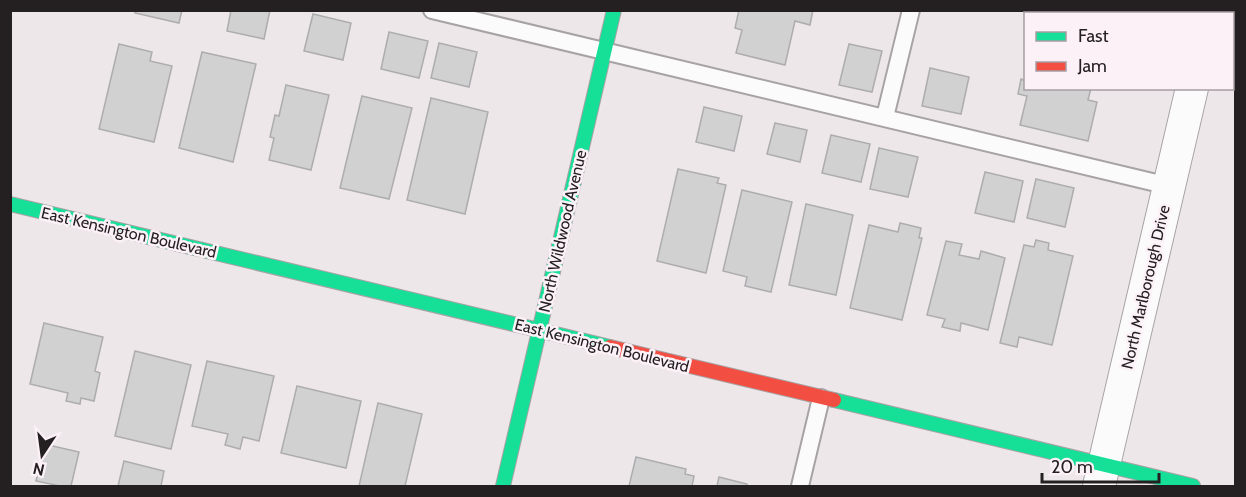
<svg xmlns="http://www.w3.org/2000/svg" width="1246" height="497" viewBox="0 0 1246 497" font-family="Cabin,sans-serif">
	<style>
		.building { fill: #d1d1d2; stroke: #adacae; stroke-width: 1.5 }
		.lines { fill: none; stroke-linecap: round; stroke-linejoin: round }
		.lane-casing { stroke: #a7a2a5; stroke-width: 20 }
		.street-casing { stroke: #a7a2a5; stroke-width: 34 }
		.fast-casing { stroke: #a7a2a5; stroke-width: 16 }
		.jam-casing { stroke: #a7a2a5; stroke-width: 16 }
		.lane { stroke: #fcfbfc; stroke-width: 16 }
		.street { stroke: #fcfbfc; stroke-width: 32 }
		.fast { stroke: #16e098; stroke-width: 14 }
		.jam { stroke: #f24e42; stroke-width: 14 }
		.labels { text-anchor: middle; stroke-width: 5; stroke-linejoin: round; paint-order: stroke }
		.street-label { font-size: 16px; fill: #242022; stroke: #fdf1f8 }
	</style>
	<rect width="100%" height="100%" fill="#ede7ea"/>
	<path class="building" d="M136,10H182L179,23L135,13Z
		M231,10H270L264,39L227,31Z
		M739,10H813L810,25L795,21L785,65L736,53L742,30L735,28Z
		M313,14L351,23L343,60L304,51Z
		M389,32L428,41L419,78L381,69Z
		M439,43L477,52L469,87L431,78Z
		M119,44L152,52L150,61L172,66L154,142L99,129Z
		M849,44L882,51L872,92L839,85Z
		M202,52L256,64L233,162L179,148Z
		M930,68L969,77L961,114L922,106Z
		M1021,79L1026,81V88H1091L1088,100L1097,102L1088,141L1020,125L1027,96L1018,94Z
		M286,85L329,95L311,170L269,160L274,138L270,137L275,115L279,116Z
		M362,96L412,108L389,199L340,188Z
		M431,98L488,112L465,214L407,200Z
		M704,107L742,116L734,151L696,142Z
		M775,123L807,130L800,162L767,154Z
		M831,135L870,144L861,182L822,173Z
		M879,148L918,157L908,197L870,189Z
		M678,169L719,178L717,183L726,185L706,273L657,261Z
		M985,172L1023,181L1014,222L975,213Z
		M1036,179L1074,188L1065,227L1027,218Z
		M742,190L792,202L771,292L745,286L747,277L723,271Z
		M806,204L853,215L836,295L789,285Z
		M900,223L921,228L919,238H922L902,320L850,308L869,225L898,232Z
		M1036,240L1049,243L1048,250L1073,256L1052,345L1019,337L1017,347L1000,343L1024,245L1034,247Z
		M946,241L962,244L959,255L979,259L981,251L1005,258L988,330L961,323L960,331L942,327L945,319L927,315Z
		M44,323L103,337L95,371L100,373L94,401L81,398L80,404L66,401L68,393L30,384Z
		M135,351L191,365L171,449L115,436Z
		M207,361L274,376L259,441L243,437L240,449L225,445L228,434L192,426Z
		M297,386L361,401L346,468L281,453Z
		M378,403L422,414L405,486H359Z
		M44,444L79,452L71,486H60L36,481Z
		M636,457L686,469L685,474L694,476L692,486H629Z
		M124,461L164,471L161,486H118Z
		M719,477L747,484V486H717Z"/>
	<g class="lines">
		<defs>
			<path id="lane" d="M432,10L1169,186
				M885,117L911,10
				M800,486L821,398"/>
			<path id="street" d="M1210,14L1211,10
				M1099,486L1192,88"/>
			<path id="fast" d="M10,204L610,347
				M834,400L1193,486
				M503,486L614,10"/>
			<path id="jam" d="M610,347L834,400"/>
		</defs>
		<use href="#lane" class="lane-casing"/>
		<use href="#street" class="street-casing"/>
		<use href="#fast" class="fast-casing"/>
		<use href="#jam" class="jam-casing"/>
		<use href="#lane" class="lane"/>
		<use href="#street" class="street"/>
		<use href="#fast" class="fast"/>
		<use href="#jam" class="jam"/>
	</g>
	<g class="labels">
		<g class="street-label">
			<text transform="translate(562 231) rotate(-77)" y="6">North Wildwood Avenue</text>
			<text transform="translate(129 232) rotate(13)" y="6">East Kensington Boulevard</text>
			<text transform="translate(1145 287) rotate(-77)" y="6">North Marlborough Drive</text>
			<text transform="translate(602 345) rotate(14)" y="6">East Kensington Boulevard</text>
		</g>
	</g>
	<rect width="1246" height="497" fill="none" stroke="#242022" stroke-width="24"/>
	<rect x="1024" y="12" width="210" height="78" fill="#fdf1f8" stroke="#a69da2" stroke-width="1.5"/>
	<rect x="1036" y="32" width="30" height="9" fill="#16e098" stroke="#a69da2" stroke-width="1.5"/>
	<text x="1078" y="42" font-size="18" fill="#242022">Fast</text>
	<rect x="1036" y="62" width="30" height="9" fill="#f24e42" stroke="#a69da2" stroke-width="1.5"/>
	<text x="1078" y="72" font-size="18" fill="#242022">Jam</text>
	<g transform="translate(42 455) rotate(193)" stroke="#fdf1f8" stroke-width="4.5" paint-order="stroke">
	<path d="M0-4.5L10 22L0 15L-10 22Z" fill="#242022"/>
	<text y="-9" font-size="16" font-weight="bold" text-anchor="middle" fill="#242022">N</text>
	</g>
	<path d="M1042 473v9h117v-9" fill="none" stroke="#242022" stroke-width="3"/>
	<text x="1051" y="473" font-size="18" fill="#242022" stroke="#fdf1f8" stroke-width="4.5" paint-order="stroke">20 m</text>
</svg>
